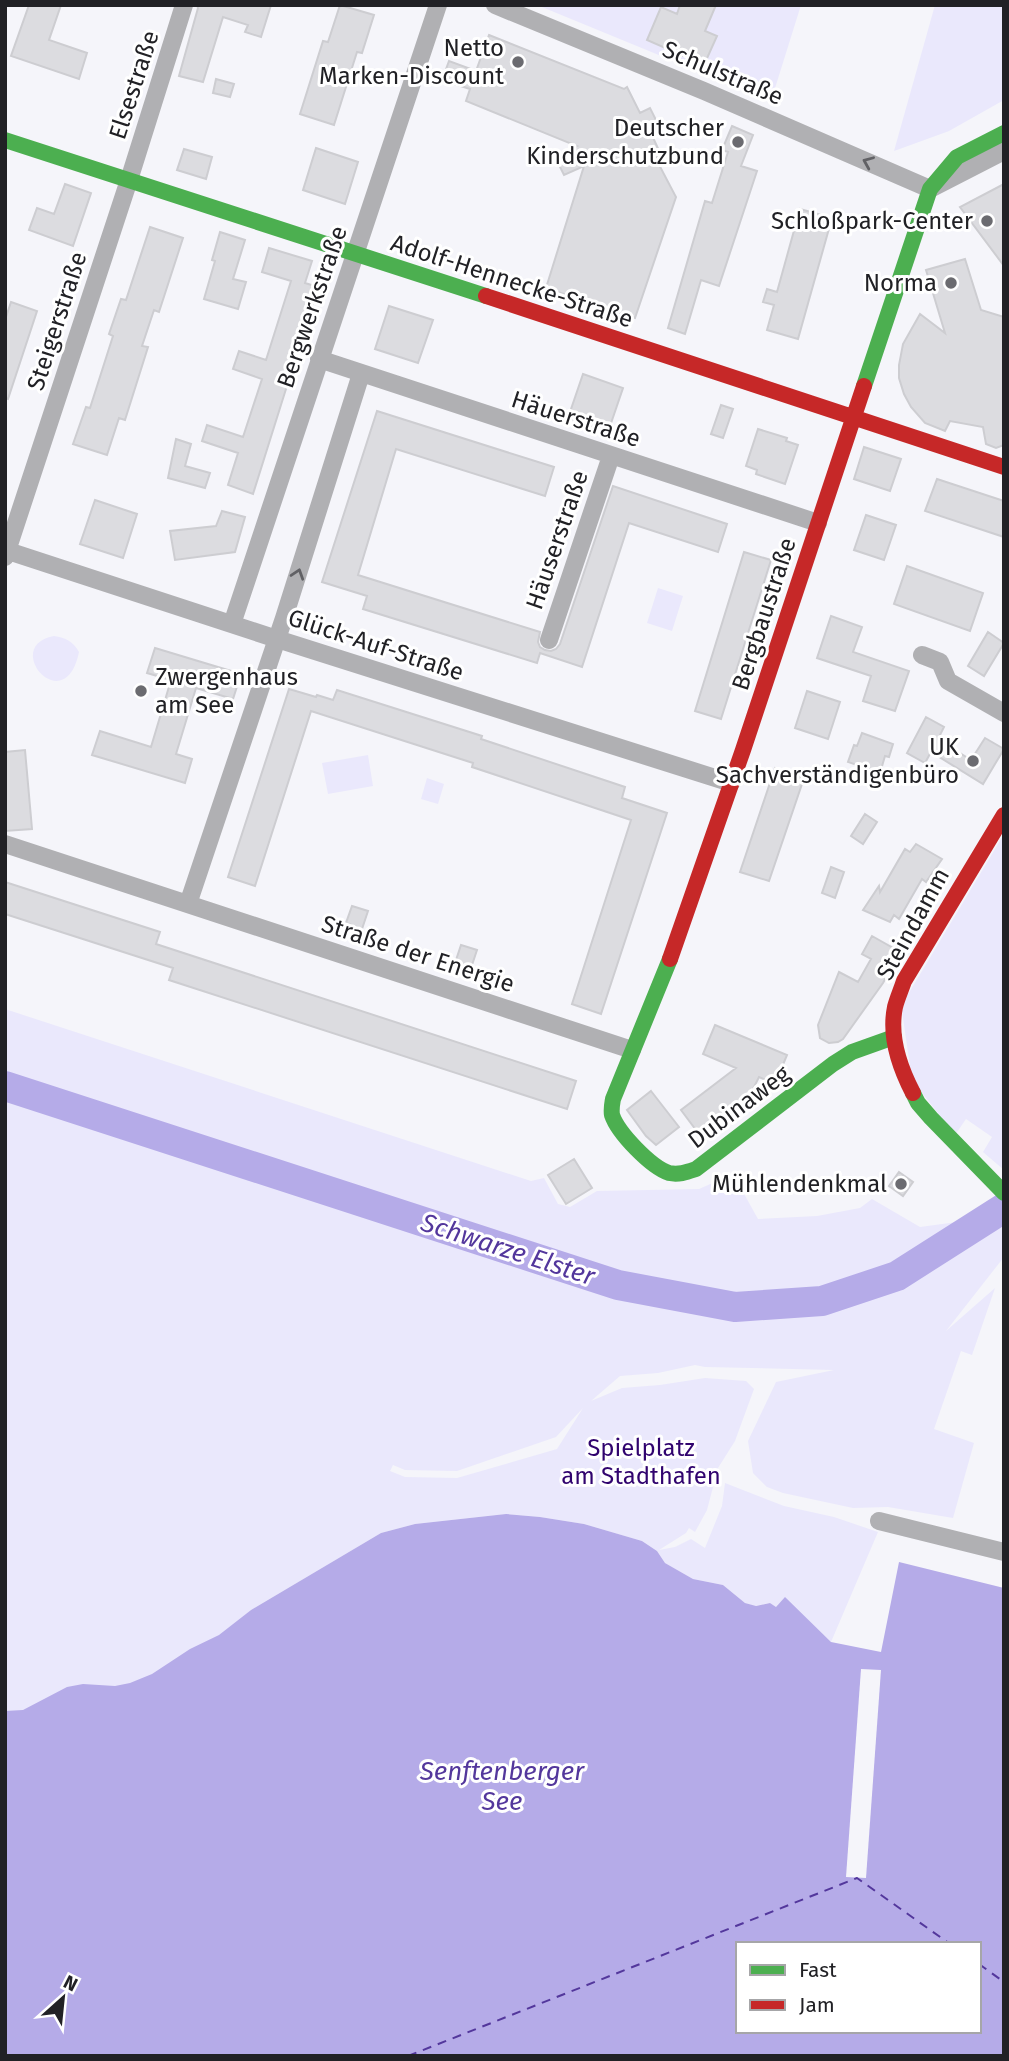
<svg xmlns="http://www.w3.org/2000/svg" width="1009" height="2061" viewBox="0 0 1009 2061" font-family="'Fira Sans',sans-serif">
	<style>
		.green { fill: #eae8fc; fill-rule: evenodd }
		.water { fill: #b5abe8; fill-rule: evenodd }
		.pier { fill: #f5f5fa }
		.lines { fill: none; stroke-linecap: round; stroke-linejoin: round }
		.river { stroke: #b5abe8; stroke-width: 30 }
		.ferry { stroke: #53379c; stroke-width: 2; stroke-dasharray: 9 7; stroke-linecap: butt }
		.building { fill: #dcdce0; stroke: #cdcdd1; stroke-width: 2 }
		.street { stroke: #b0b0b3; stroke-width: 18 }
		.fast { stroke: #4caf50; stroke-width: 16 }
		.jam { stroke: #c62828; stroke-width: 16 }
		.oneway { stroke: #616165 }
		.poi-dot { fill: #6b6b70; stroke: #fff; stroke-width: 2.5 }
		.labels { text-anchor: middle; stroke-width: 6; stroke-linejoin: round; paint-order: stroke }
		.poi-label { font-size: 24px; fill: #212125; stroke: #fff; text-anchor: end }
		.street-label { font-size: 24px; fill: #212125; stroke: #fff }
		.park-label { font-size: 24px; fill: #30036e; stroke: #fff }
		.water-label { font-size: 26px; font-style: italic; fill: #53379c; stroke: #fff }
	</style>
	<rect width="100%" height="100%" fill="#f5f5fa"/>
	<path class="green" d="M537,5H801L771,101Z
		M935,5H1004V100L949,131L894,151Z
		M658,588L683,596L672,631L647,623Z
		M54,636C66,638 73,641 79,652C65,721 0,646 54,636Z
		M368,755L373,786L328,794L322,763Z
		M427,778L444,784L438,804L421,799Z
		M1004,834V1170L983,1152L992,1137L966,1119L955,1135L912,1080L902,1011L907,996Z
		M5,1009L531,1181L544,1178L558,1204L570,1207L597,1191L699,1189L733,1174L758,1219L817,1216L860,1208L872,1199L920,1227L957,1222L989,1200L1004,1214V1257L946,1331L995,1288L972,1355L961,1351L934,1429L974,1443L953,1518L888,1507L853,1508L783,1493L767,1487L753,1473L748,1441L776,1382L834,1370L705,1367L695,1365L658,1373L620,1376L591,1401L622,1388L660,1385L705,1378L746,1381L754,1389L735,1441L718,1468L707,1510L695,1532L689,1528L686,1533L659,1550L675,1547L691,1539L705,1548L722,1506L725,1483L784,1506L834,1517L878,1532L831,1642L785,1598L776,1607L770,1603L755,1606L745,1603L723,1585L693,1579L665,1563L657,1551L642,1541L584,1524L540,1517L506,1514L415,1524L381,1533L251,1610L220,1635L222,1684L67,1688L56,1694L5,1754ZM583,1408L557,1449L457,1478L405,1477L390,1471L393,1465L405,1470L457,1471L556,1437Z"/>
	<path class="water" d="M506,1514L540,1517L584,1524L642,1541L657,1551L665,1563L693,1579L723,1585L745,1603L756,1606L770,1603L776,1607L785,1597L831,1642L881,1652L899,1562L1004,1588V2056H5V1711L23,1710L67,1687L83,1684L115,1686L130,1683L152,1674L190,1649L219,1635L251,1610L381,1533L415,1524ZM738,1944H979V2031H738Z"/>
	<path class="pier" d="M861,1669L881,1670L866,1878L846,1877Z"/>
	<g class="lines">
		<path class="river" d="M5,1086L618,1285L735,1307L822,1301L897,1276L1004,1208"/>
		<path class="ferry" d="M979,1964L1004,1982
			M408,2056L857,1878L950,1944"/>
	</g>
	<path class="building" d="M29,5H61L49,40L87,53L79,79L11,56Z
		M197,5H271L261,37L245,32L248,25L223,17L203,82L179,76L198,8Z
		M340,5L374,15L362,53L357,52L334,125L300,114L323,41L328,42Z
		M680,5H716L705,31L717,36L704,65L647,40L661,7L677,14Z
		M489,35L624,89L627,87L640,113L650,108L659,126L650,131L661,155L656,159L676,197L635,318L546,288L584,166L564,175L555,157L577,146L466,101L470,89L442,80L449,61L476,71Z
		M216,79L234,84L230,97L213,93Z
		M732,126L753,135L741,166L757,171L719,286L701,280L685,334L668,328L705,201L712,203L728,152L722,150Z
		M316,148L358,162L345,204L303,190Z
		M184,149L212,157L206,179L177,170Z
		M65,184L91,193L73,246L29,230L37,208L54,214Z
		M1004,184V266L960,207Z
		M800,209L832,218L798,339L767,330L774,305L763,302L767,289L777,292Z
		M150,227L183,238L159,312L154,310L142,346L148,347L125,420L119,418L107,455L73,444L86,407L90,408L113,336L109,334L121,299L126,300Z
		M220,232L245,240L233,279L246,282L238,309L204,299L215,261L212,260Z
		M269,248L312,261L305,283L318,287L253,494L228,485L238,453L202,441L207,425L243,437L262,379L233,369L239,351L266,360L291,281L262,272Z
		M965,259L981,310L1004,317V445L996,448L986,444L983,427L950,421L945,431L925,423L911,407L904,394L899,378V365L903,344L920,314L945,333L926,270Z
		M11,302L37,311L8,399L5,398V320Z
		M389,306L433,320L418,363L375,349Z
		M583,374L623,388L608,432L568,418Z
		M721,405L733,409L723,438L711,434Z
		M377,411L554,467L545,496L396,449L358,575L540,632L538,642L540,647L545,650L551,651L556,649L560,644L613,486L727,524L718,552L629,523L582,667L540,653L537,663L363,609L367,596L322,582Z
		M758,429L787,438L786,441L798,445L785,484L756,474L757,470L746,466Z
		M176,439L191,444L185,466L210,473L205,488L168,478Z
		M864,447L901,459L890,491L854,479Z
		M937,479L1004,501V537L925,511Z
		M95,500L137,514L123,558L80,544Z
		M222,511L245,517L235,552L175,560L170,531L216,526Z
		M866,515L896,525L884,560L854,550Z
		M744,552L771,560L721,719L695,711Z
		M907,566L983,593L970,631L894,604Z
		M831,616L862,627L853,652L909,671L895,711L863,701L871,676L817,658Z
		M988,632L1004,643L984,676L968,666Z
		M155,648L241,674L233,699L196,688L176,754L192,759L185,783L92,755L100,731L151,747L171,680L147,673Z
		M289,689L316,697L317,695L333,700L337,690L482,736L481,739L625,787L622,798L667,813L601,1014L572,1004L631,820L472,767L473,763L311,711L255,886L228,877Z
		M807,691L840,702L828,739L795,728Z
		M926,717L944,727L938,739L971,760L985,738L1004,749L983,784L931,752L925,763L907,753Z
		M862,733L893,744L889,757L885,756L880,773L848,762L854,745L857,746Z
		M25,750L32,829L5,831V752Z
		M775,768L804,778L769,881L740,872Z
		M865,814L877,822L863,844L851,836Z
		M916,844L942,859L926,882L922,879L899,919L894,915L890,922L863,910L879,886L880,892L905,849L910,852Z
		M831,867L844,872L835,898L822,893Z
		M5,882L160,932L156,944L576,1081L567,1109L169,980L173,968L5,914Z
		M352,906L368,911L362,929L346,923Z
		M872,936L900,952L883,983L843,1039L838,1042L829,1043L820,1038L818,1025L839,972L858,982L871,959L862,954Z
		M461,945L477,950L471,968L455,963Z
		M715,1025L787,1055L775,1084L759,1077L751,1093L699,1134L681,1110L736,1068L703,1054Z
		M651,1091L679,1127L656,1145L646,1136L627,1110Z
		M574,1159L592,1188L566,1204L548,1175Z
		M899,1172L913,1182L903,1196L889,1186Z"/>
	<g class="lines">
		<path class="street" d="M495,5L704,91L930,189L1004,151
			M319,359L818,523
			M5,550L277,639L731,783
			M5,557L129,180L184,5
			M232,624L438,5
			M549,640L611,456
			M922,655L940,662L948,681L1004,713
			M5,844L632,1050
			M188,904L284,618L361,374
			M879,1521L1004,1552"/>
		<path class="fast" d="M5,140L486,296
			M864,386L930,189L957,157L1004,133
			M670,959L613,1099C612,1105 611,1109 612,1115C618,1133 651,1167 669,1173C679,1175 687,1172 696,1169L833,1064L852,1052L894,1037
			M913,1093L918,1103L931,1118L1004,1193"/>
		<path class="jam" d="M486,296L1004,467
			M670,959L743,750L864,386
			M913,1093C900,1068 889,1036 895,1007C897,999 901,990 904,981L1004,815"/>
	</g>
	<defs><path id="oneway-chevron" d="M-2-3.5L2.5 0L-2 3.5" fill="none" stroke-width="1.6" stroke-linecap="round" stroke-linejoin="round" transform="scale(1.75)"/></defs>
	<g class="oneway">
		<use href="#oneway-chevron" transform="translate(868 162) rotate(-157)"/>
		<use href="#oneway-chevron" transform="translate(298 574) rotate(-72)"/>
	</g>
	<g class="poi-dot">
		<circle cx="518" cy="62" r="7"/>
		<circle cx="738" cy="142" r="7"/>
		<circle cx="987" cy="221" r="7"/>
		<circle cx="951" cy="283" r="7"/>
		<circle cx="141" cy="691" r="7"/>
		<circle cx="973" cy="761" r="7"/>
		<circle cx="901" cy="1184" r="7"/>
	</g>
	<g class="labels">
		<g class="poi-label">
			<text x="504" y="56">Netto<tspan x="504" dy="28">Marken-Discount</tspan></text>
			<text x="724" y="136">Deutscher<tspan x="724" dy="28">Kinderschutzbund</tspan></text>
			<text x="973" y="229">Schloßpark-Center</text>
			<text x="937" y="291">Norma</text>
			<text x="155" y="685" text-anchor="start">Zwergenhaus<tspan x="155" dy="28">am See</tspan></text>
			<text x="959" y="755">UK<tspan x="959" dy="28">Sachverständigenbüro</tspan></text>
			<text x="887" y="1192">Mühlendenkmal</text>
		</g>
		<g class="street-label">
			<text transform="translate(723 73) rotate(23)" y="8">Schulstraße</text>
			<text transform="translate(134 85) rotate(-72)" y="8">Elsestraße</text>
			<text transform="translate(512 281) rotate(18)" y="8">Adolf-Hennecke-Straße</text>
			<text transform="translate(312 307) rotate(-71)" y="8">Bergwerkstraße</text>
			<text transform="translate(57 321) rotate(-72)" y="8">Steigerstraße</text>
			<text transform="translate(576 419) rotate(18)" y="8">Häuerstraße</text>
			<text transform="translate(557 540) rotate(-71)" y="8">Häuserstraße</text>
			<text transform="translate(764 614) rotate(-72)" y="8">Bergbaustraße</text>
			<text transform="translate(376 645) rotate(18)" y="8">Glück-Auf-Straße</text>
			<text transform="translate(913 924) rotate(-61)" y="8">Steindamm</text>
			<text transform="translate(418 954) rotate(18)" y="8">Straße der Energie</text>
			<text transform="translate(739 1107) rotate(-37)" y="8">Dubinaweg</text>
		</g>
		<g class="park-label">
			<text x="641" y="1456">Spielplatz<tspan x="641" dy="28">am Stadthafen</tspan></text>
		</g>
		<g class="water-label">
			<text transform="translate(508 1249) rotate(18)" y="9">Schwarze Elster</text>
			<text x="502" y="1780">Senftenberger<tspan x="502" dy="30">See</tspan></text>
		</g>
	</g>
	<rect width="1009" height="2061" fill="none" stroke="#212125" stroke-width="14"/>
	<rect x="736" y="1942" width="245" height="91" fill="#ffffff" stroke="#a6a6a8" stroke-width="2"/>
	<rect x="750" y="1965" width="35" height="10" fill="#4caf50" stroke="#a6a6a8" stroke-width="2"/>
	<text x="799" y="1977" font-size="21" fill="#212125">Fast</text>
	<rect x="750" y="2000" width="35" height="10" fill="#c62828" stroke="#a6a6a8" stroke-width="2"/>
	<text x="799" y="2012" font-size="21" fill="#212125">Jam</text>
	<g transform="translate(63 1998) rotate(27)" stroke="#ffffff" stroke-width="5" paint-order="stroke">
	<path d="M0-5L12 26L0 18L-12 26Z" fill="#212125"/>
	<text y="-10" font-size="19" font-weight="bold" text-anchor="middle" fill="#212125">N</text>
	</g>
</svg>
